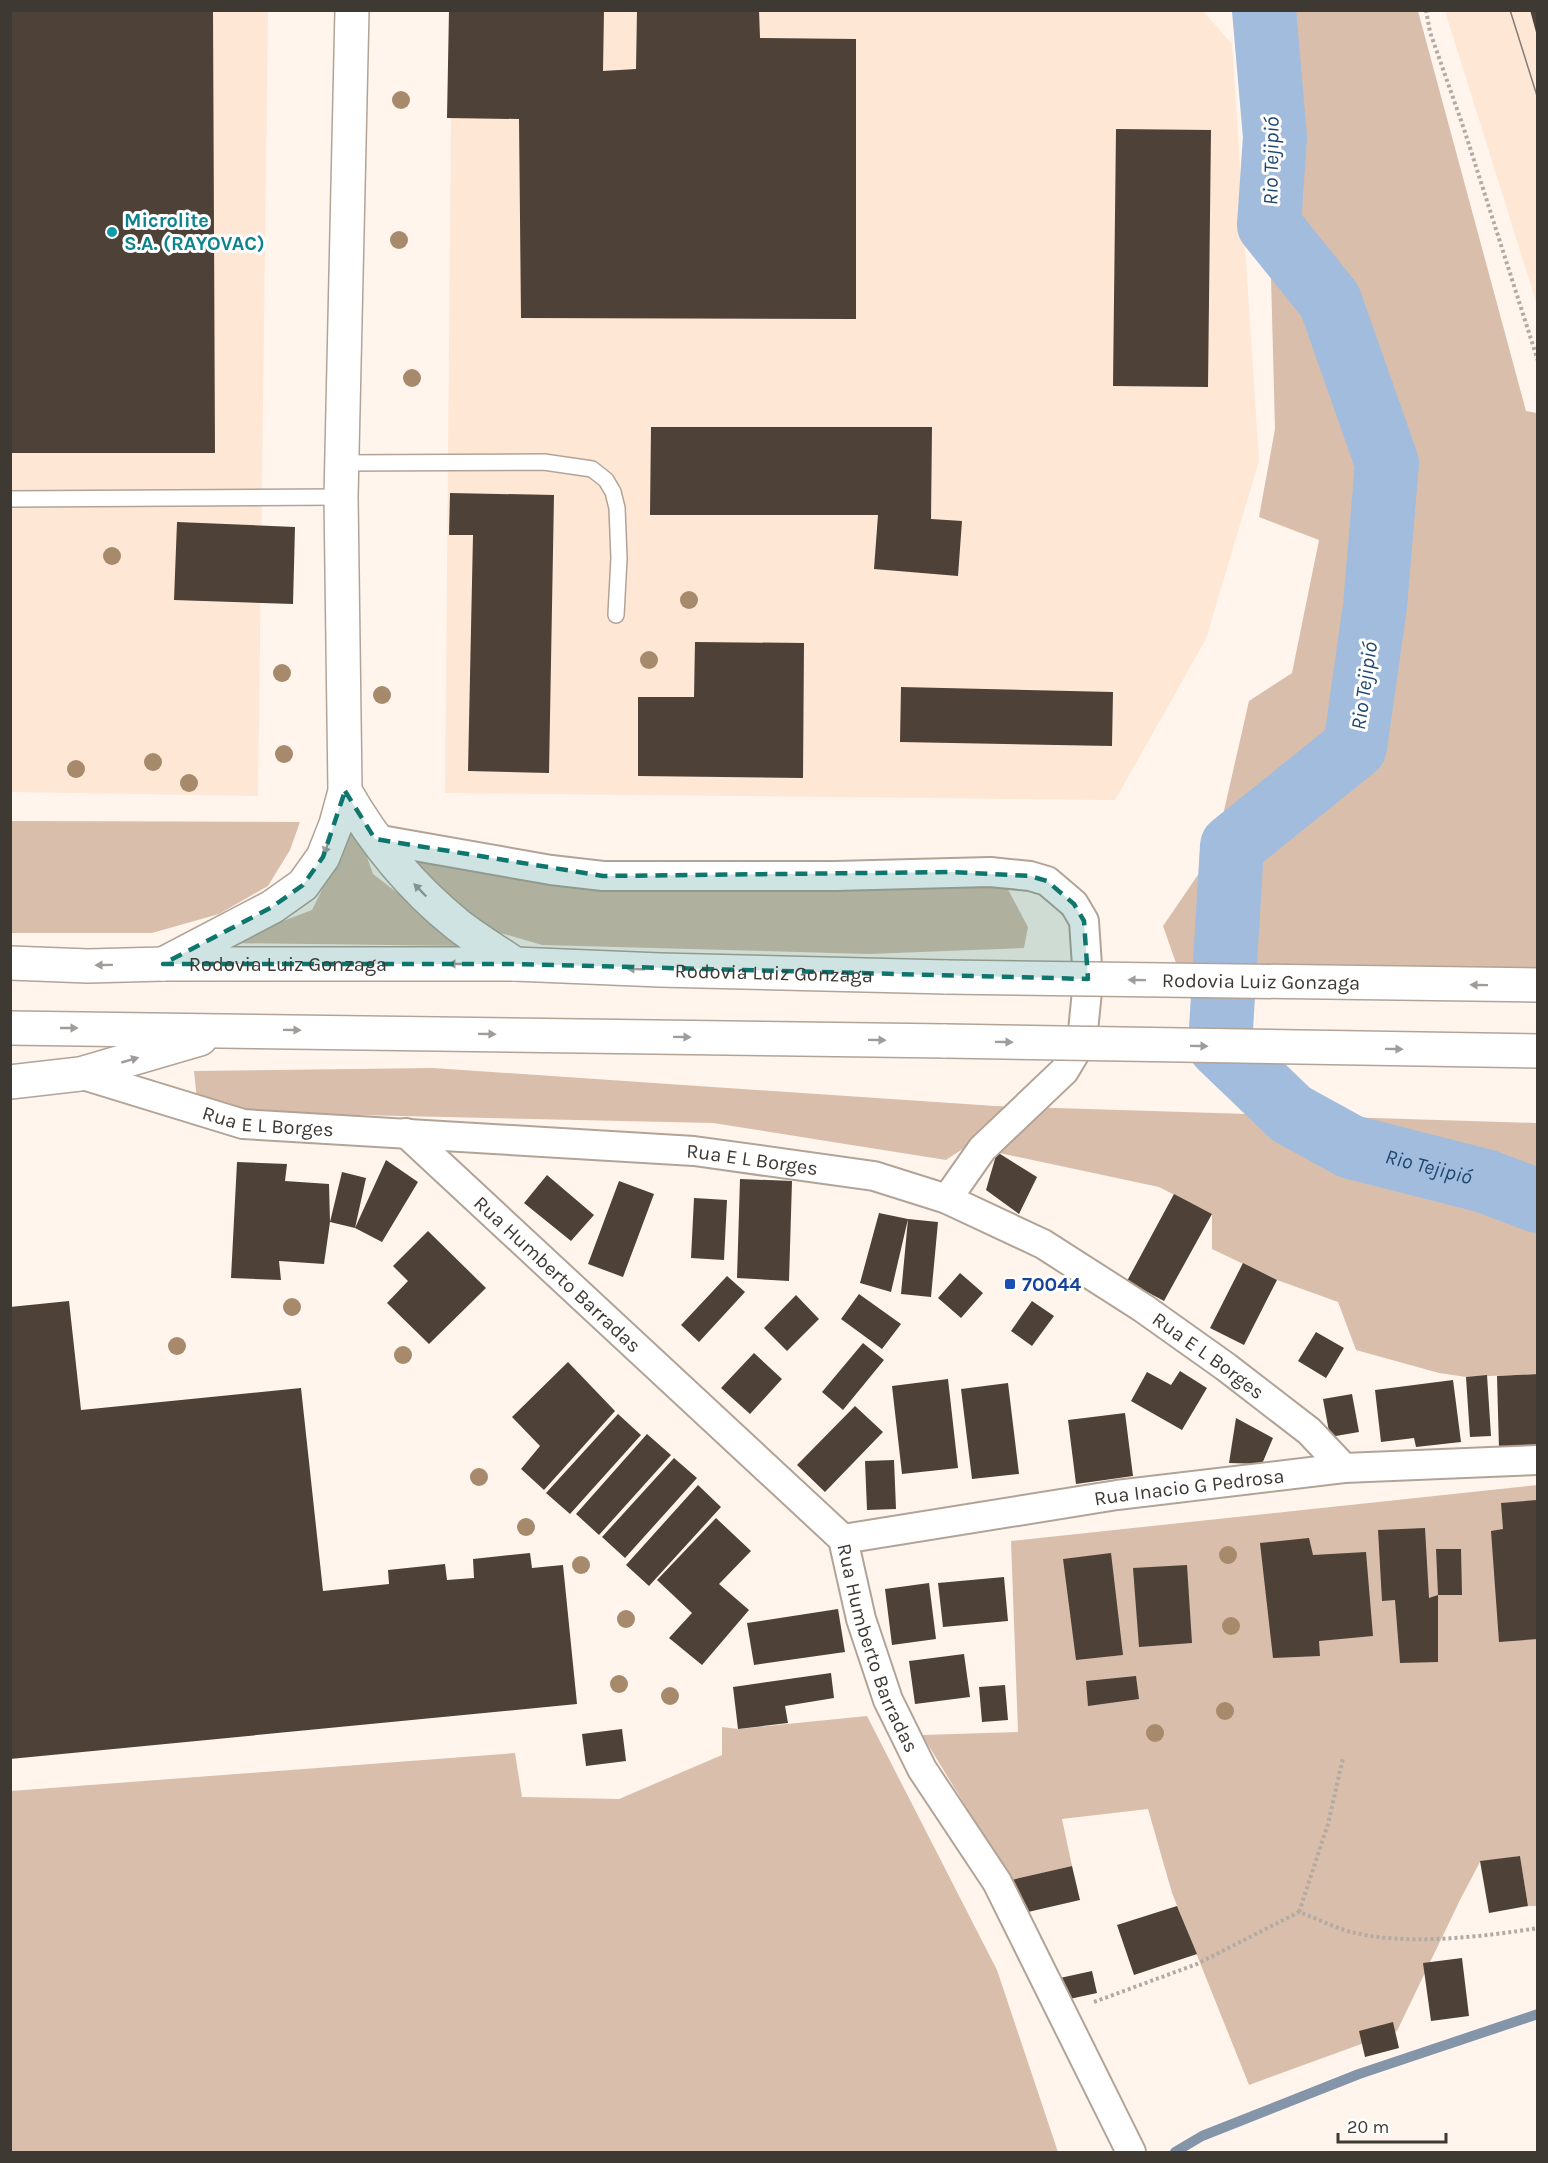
<svg xmlns="http://www.w3.org/2000/svg" width="1548" height="2163" viewBox="0 0 1548 2163" font-family="Karla,sans-serif">
	<style>
		.built { fill: #fee7d5 }
		.green { fill: #d9bfab }
		.lines { fill: none; stroke-linecap: round; stroke-linejoin: round }
		.stream { stroke: #8495aa; stroke-width: 10 }
		.river { stroke: #a1bcdc; stroke-width: 64 }
		.building { fill: #4e4137 }
		.lane-casing { stroke: #b2a397; stroke-width: 18 }
		.street-casing { stroke: #b2a397; stroke-width: 32 }
		.secondary-casing { stroke: #b2a397; stroke-width: 36 }
		.highway-casing { stroke: #b2a397; stroke-width: 36 }
		.path { stroke: #b2aaa3; stroke-width: 4; stroke-dasharray: 3 3; stroke-linecap: butt }
		.lane { stroke: #fff; stroke-width: 15 }
		.street { stroke: #fff; stroke-width: 28 }
		.secondary { stroke: #fff; stroke-width: 33 }
		.highway { stroke: #fff; stroke-width: 33 }
		.tram { stroke: #837b75; stroke-width: 1.5 }
		.highway-bridge-casing { stroke: #b2a397; stroke-width: 36; stroke-linecap: butt }
		.highway-bridge { stroke: #fff; stroke-width: 33 }
		.tree { fill: #a78a6c }
		.oneway { fill: #9f9c9a }
		.marked { fill: #0f766e; fill-opacity: 0.2; stroke: #0f766e; stroke-width: 4.5; stroke-dasharray: 12 8; stroke-linejoin: round }
		.culture-dot { fill: #0f9aa8; stroke: #fff; stroke-width: 2 }
		.transit-dot { fill: #1a4fb4; stroke: #fff; stroke-width: 2 }
		.labels { text-anchor: middle; stroke-width: 6; stroke-linejoin: round; paint-order: stroke }
		.culture-label { font-size: 20px; font-weight: bold; fill: #0d838f; stroke: #fff; text-anchor: start }
		.street-label { font-size: 20px; fill: #3f3934; stroke: #fff }
		.transit-label { font-size: 20px; font-weight: bold; fill: #164399; stroke: #fff; text-anchor: start }
		.water-label { font-size: 21px; font-style: italic; fill: #1f4770; stroke: #fff }
	</style>
	<rect width="100%" height="100%" fill="#fff5ed"/>
	<path class="built" d="M11,11H268L258,796L11,792Z
		M452,11H1203L1232,44L1259,461L1206,639L1115,800L445,793Z
		M1445,11H1530L1538,38L1537,305Z"/>
	<path class="green" d="M1264,11H1418L1526,411L1537,413V972L1177,966L1163,926L1215,850L1249,701L1292,673L1319,540L1259,517L1275,429Z
		M11,821L300,822L290,850L268,886L219,914L152,933H11Z
		M355,823L373,874L466,946L225,943L312,910Z
		M402,856L1003,880L1028,927L1024,948L869,954L542,945L487,929Z
		M433,1068L995,1106L1537,1123V1374L1466,1377L1439,1373L1356,1350L1338,1302L1277,1280L1212,1249V1214L1159,1187L967,1146L946,1160L713,1123L311,1114L255,1111L197,1100L194,1071Z
		M1537,1485V1906H1528L1520,1856L1480,1862L1460,1900L1397,2031L1249,2085L1172,1893L1148,1809L1062,1819L1072,1866L1011,1880L922,1735L1018,1732L1011,1541Z
		M867,1716L997,1970L1058,2152H11V1791L515,1753L522,1797L619,1799L722,1755V1727L738,1729Z"/>
	<g class="lines">
		<path class="stream" d="M1175,2152L1202,2136L1359,2074L1538,2014"/>
		<path class="river" id="s1" d="M1264,10L1275,137L1269,225L1330,301L1387,463L1375,606L1355,747L1232,846L1220,1046L1291,1114L1351,1147L1485,1181L1538,1201"/>
	</g>
	<path class="building" d="M10,10H213L215,453H10Z
		M449,10H604L603,71L636,69L637,10H759L760,38L856,39V319L521,318L519,119L447,118Z
		M1530,10H1538V36H1537Z
		M1116,129L1211,130L1208,387L1113,386Z
		M651,427H932L931,519L962,521L958,576L874,569L878,515H650Z
		M450,493L554,495L549,773L468,771L473,535H449Z
		M177,522L295,527L293,604L174,600Z
		M695,642L804,643L803,778L638,776V697H694Z
		M901,687L1113,692L1112,746L900,742Z
		M997,1152L1037,1177L1019,1214L986,1190Z
		M386,1160L418,1182L382,1242L355,1228Z
		M237,1162L287,1164L285,1181L329,1184L330,1222L324,1264L279,1261L281,1280L231,1278Z
		M342,1172L366,1178L355,1228L330,1222Z
		M547,1175L594,1215L571,1241L524,1203Z
		M740,1179L792,1181L789,1281L737,1278Z
		M619,1181L654,1194L623,1277L588,1264Z
		M1174,1194L1212,1214L1164,1301L1127,1281Z
		M694,1198L727,1200L724,1260L691,1258Z
		M879,1213L908,1219L938,1222L931,1297L901,1294L908,1219L891,1292L860,1283Z
		M428,1231L486,1288L429,1344L387,1303L408,1281L393,1266Z
		M1243,1263L1277,1280L1244,1345L1210,1328Z
		M960,1273L983,1293L961,1318L938,1298Z
		M727,1276L745,1292L699,1342L681,1325Z
		M859,1294L901,1324L882,1349L841,1319Z
		M796,1295L819,1319L787,1351L764,1328Z
		M69,1301L81,1410L301,1388L323,1591L389,1584L388,1570L445,1564L447,1580L474,1578L473,1559L530,1553L532,1568L563,1565L577,1704L10,1759V1307Z
		M1032,1301L1054,1316L1032,1346L1011,1331Z
		M1316,1332L1344,1348L1326,1378L1298,1361Z
		M863,1343L884,1360L843,1410L822,1392Z
		M754,1353L782,1379L750,1414L721,1388Z
		M568,1362L615,1411L544,1490L521,1469L540,1446L512,1417Z
		M1180,1371L1207,1388L1182,1430L1131,1401L1147,1372L1171,1385Z
		M1538,1374V1447L1499,1449L1497,1376Z
		M1487,1375L1491,1436L1470,1437L1466,1377Z
		M948,1379L958,1468L902,1474L892,1386Z
		M1453,1380L1461,1442L1416,1447L1414,1438L1381,1442L1375,1390Z
		M1008,1383L1019,1474L972,1479L961,1389Z
		M1352,1394L1359,1432L1330,1437L1323,1399Z
		M855,1406L883,1432L825,1492L797,1465Z
		M1125,1413L1133,1476L1076,1484L1068,1420Z
		M618,1414L641,1435L570,1514L546,1493Z
		M1236,1418L1273,1438L1262,1464L1229,1463Z
		M647,1434L671,1455L599,1535L576,1514Z
		M674,1458L697,1478L625,1558L602,1537Z
		M894,1460L896,1509L867,1510L865,1461Z
		M698,1485L721,1507L649,1586L626,1565Z
		M1537,1500L1538,1639L1499,1642L1491,1531L1503,1529L1501,1503Z
		M716,1518L751,1551L719,1584L749,1610L702,1665L669,1638L692,1613L657,1580Z
		M1425,1528L1429,1598L1438,1595V1662L1400,1663L1395,1600L1382,1601L1378,1530Z
		M1309,1538L1313,1555L1366,1552L1373,1636L1319,1641L1320,1656L1273,1658L1260,1543Z
		M1436,1549H1461L1462,1595H1438Z
		M1111,1553L1123,1655L1076,1660L1063,1559Z
		M1187,1565L1192,1643L1139,1647L1133,1568Z
		M1004,1577L1008,1621L943,1627L938,1583Z
		M929,1583L936,1639L892,1645L885,1589Z
		M838,1609L845,1652L754,1665L747,1623Z
		M964,1654L970,1697L915,1704L909,1661Z
		M831,1673L834,1698L785,1706L788,1723L738,1729L733,1687Z
		M1136,1676L1139,1699L1088,1706L1086,1681Z
		M1005,1685L1008,1720L982,1722L979,1687Z
		M622,1729L626,1761L586,1766L582,1734Z
		M1520,1856L1528,1906L1489,1913L1480,1861Z
		M1072,1866L1080,1900L1028,1912L1011,1880Z
		M1177,1906L1197,1954L1134,1975L1117,1925Z
		M1462,1958L1469,2016L1431,2021L1423,1963Z
		M1092,1971L1097,1993L1065,2000L1060,1978Z
		M1393,2022L1399,2048L1365,2057L1359,2031Z"/>
	<g class="lines">
		<defs>
			<path id="lane" d="M341,463L544,462L592,469L606,480L613,492L617,508L619,558L616,615
				M10,499L341,497"/>
			<g id="street">
				<path d="M375,839L551,870L603,876H835L990,872L1030,876L1047,881L1074,904L1084,921L1088,981L1082,1041L1064,1071L982,1149L947,1199"/>
				<path id="s2" d="M80,1074L243,1124L694,1151L874,1176L947,1199L1043,1244L1143,1308L1226,1367L1309,1431L1344,1468"/>
				<path id="s3" d="M406,1133L843,1539L861,1619L888,1700L922,1769L997,1882L1131,2152"/>
				<path id="s4" d="M843,1539L1117,1495L1344,1468L1538,1460"/>
			</g>
			<path id="secondary" d="M345,791C374,842 412,888 458,925C476,939 496,951 515,964
				M163,964L272,907L303,885L323,857L336,824L345,791L341,497L352,10"/>
			<g id="highway">
				<path id="s5" d="M10,963L88,966L163,964H515L660,970L947,977"/>
				<path d="M10,1028L946,1041"/>
				<path d="M10,1082L80,1074L200,1039"/>
			</g>
		</defs>
		<use href="#lane" class="lane-casing"/>
		<use href="#street" class="street-casing"/>
		<use href="#secondary" class="secondary-casing"/>
		<use href="#highway" class="highway-casing"/>
		<path class="path" d="M1426,10L1430,32L1464,129L1538,361
			M1299,1912L1328,1824L1343,1758
			M1094,2002L1197,1964L1299,1912C1316,1918 1333,1927 1351,1932C1406,1946 1482,1937 1538,1928"/>
		<use href="#lane" class="lane"/>
		<use href="#street" class="street"/>
		<use href="#secondary" class="secondary"/>
		<use href="#highway" class="highway"/>
		<path class="tram" d="M1510,10L1538,99"/>
		<defs>
			<g id="highway-bridge">
				<path id="s6" d="M947,977L1538,985"/>
				<path d="M946,1041L1538,1051"/>
			</g>
		</defs>
		<use href="#highway-bridge" class="highway-bridge-casing"/>
		<use href="#highway-bridge" class="highway-bridge"/>
	</g>
	<g class="tree">
		<circle cx="401" cy="100" r="9"/>
		<circle cx="399" cy="240" r="9"/>
		<circle cx="412" cy="378" r="9"/>
		<circle cx="112" cy="556" r="9"/>
		<circle cx="689" cy="600" r="9"/>
		<circle cx="649" cy="660" r="9"/>
		<circle cx="282" cy="673" r="9"/>
		<circle cx="382" cy="695" r="9"/>
		<circle cx="284" cy="754" r="9"/>
		<circle cx="153" cy="762" r="9"/>
		<circle cx="76" cy="769" r="9"/>
		<circle cx="189" cy="783" r="9"/>
		<circle cx="292" cy="1307" r="9"/>
		<circle cx="177" cy="1346" r="9"/>
		<circle cx="403" cy="1355" r="9"/>
		<circle cx="479" cy="1477" r="9"/>
		<circle cx="526" cy="1527" r="9"/>
		<circle cx="1228" cy="1555" r="9"/>
		<circle cx="581" cy="1565" r="9"/>
		<circle cx="626" cy="1619" r="9"/>
		<circle cx="1231" cy="1626" r="9"/>
		<circle cx="619" cy="1684" r="9"/>
		<circle cx="670" cy="1696" r="9"/>
		<circle cx="1225" cy="1711" r="9"/>
		<circle cx="1155" cy="1733" r="9"/>
	</g>
	<defs><path id="oneway-solid" d="M-6-.8H1V-3.2L6.5 0L1 3.2V.8H-6Z" transform="scale(1.5)"/></defs>
	<g class="oneway">
		<use href="#oneway-solid" transform="translate(327 846) rotate(113)"/>
		<use href="#oneway-solid" transform="translate(420 890) rotate(-134)"/>
		<use href="#oneway-solid" transform="translate(457 964) rotate(-180)"/>
		<use href="#oneway-solid" transform="translate(104 965) rotate(179)"/>
		<use href="#oneway-solid" transform="translate(636 969) rotate(-178)"/>
		<use href="#oneway-solid" transform="translate(1137 980) rotate(-179)"/>
		<use href="#oneway-solid" transform="translate(1479 985) rotate(-179)"/>
		<use href="#oneway-solid" transform="translate(69 1028)"/>
		<use href="#oneway-solid" transform="translate(292 1030) rotate(1)"/>
		<use href="#oneway-solid" transform="translate(487 1034) rotate(1)"/>
		<use href="#oneway-solid" transform="translate(682 1037) rotate(1)"/>
		<use href="#oneway-solid" transform="translate(877 1040) rotate(1)"/>
		<use href="#oneway-solid" transform="translate(1004 1042) rotate(1)"/>
		<use href="#oneway-solid" transform="translate(1199 1046) rotate(1)"/>
		<use href="#oneway-solid" transform="translate(1394 1049) rotate(1)"/>
		<use href="#oneway-solid" transform="translate(130 1060) rotate(-16)"/>
	</g>
	<path class="marked" d="M345,791L375,839L603,876L952,872L1030,876L1047,881L1074,904L1084,921L1088,979L515,964H163L272,907L303,885L323,857Z"/>
	<circle class="culture-dot" cx="112" cy="232" r="6"/>
	<rect class="transit-dot" x="1004" y="1278" width="12" height="12" rx="3"/>
	<g class="labels">
		<g class="culture-label">
			<text x="124" y="227">Microlite<tspan x="124" dy="23">S.A. (RAYOVAC)</tspan></text>
		</g>
		<g class="street-label">
			<text dy="7" stroke="none"><textPath href="#s5" startOffset="278">Rodovia Luiz Gonzaga</textPath></text>
			<text dy="7" stroke="none"><textPath href="#s5" startOffset="764">Rodovia Luiz Gonzaga</textPath></text>
			<text dy="7" stroke="none"><textPath href="#s6" startOffset="314">Rodovia Luiz Gonzaga</textPath></text>
			<text dy="7" stroke="none"><textPath href="#s2" startOffset="195">Rua E L Borges</textPath></text>
			<text dy="7" stroke="none"><textPath href="#s2" startOffset="681">Rua E L Borges</textPath></text>
			<text dy="7" stroke="none"><textPath href="#s3" startOffset="207">Rua Humberto Barradas</textPath></text>
			<text dy="7" stroke="none"><textPath href="#s2" startOffset="1186">Rua E L Borges</textPath></text>
			<text dy="7" stroke="none"><textPath href="#s4" startOffset="350">Rua Inacio G Pedrosa</textPath></text>
			<text dy="7" stroke="none"><textPath href="#s3" startOffset="711">Rua Humberto Barradas</textPath></text>
		</g>
		<g class="transit-label">
			<text x="1022" y="1291">70044</text>
		</g>
		<g class="water-label">
			<text transform="translate(1271 161) rotate(-89)" y="7">Rio Tejipió</text>
			<text transform="translate(1364 686) rotate(-82)" y="7">Rio Tejipió</text>
			<text dy="7" stroke="none"><textPath href="#s1" startOffset="1376">Rio Tejipió</textPath></text>
		</g>
	</g>
	<rect width="1548" height="2163" fill="none" stroke="#3f3934" stroke-width="24"/>
	<path d="M1338 2133v9h108v-9" fill="none" stroke="#3f3934" stroke-width="3"/>
	<text x="1347" y="2133" font-size="18" fill="#3f3934" stroke="#ffffff" stroke-width="4.5" paint-order="stroke">20 m</text>
</svg>
